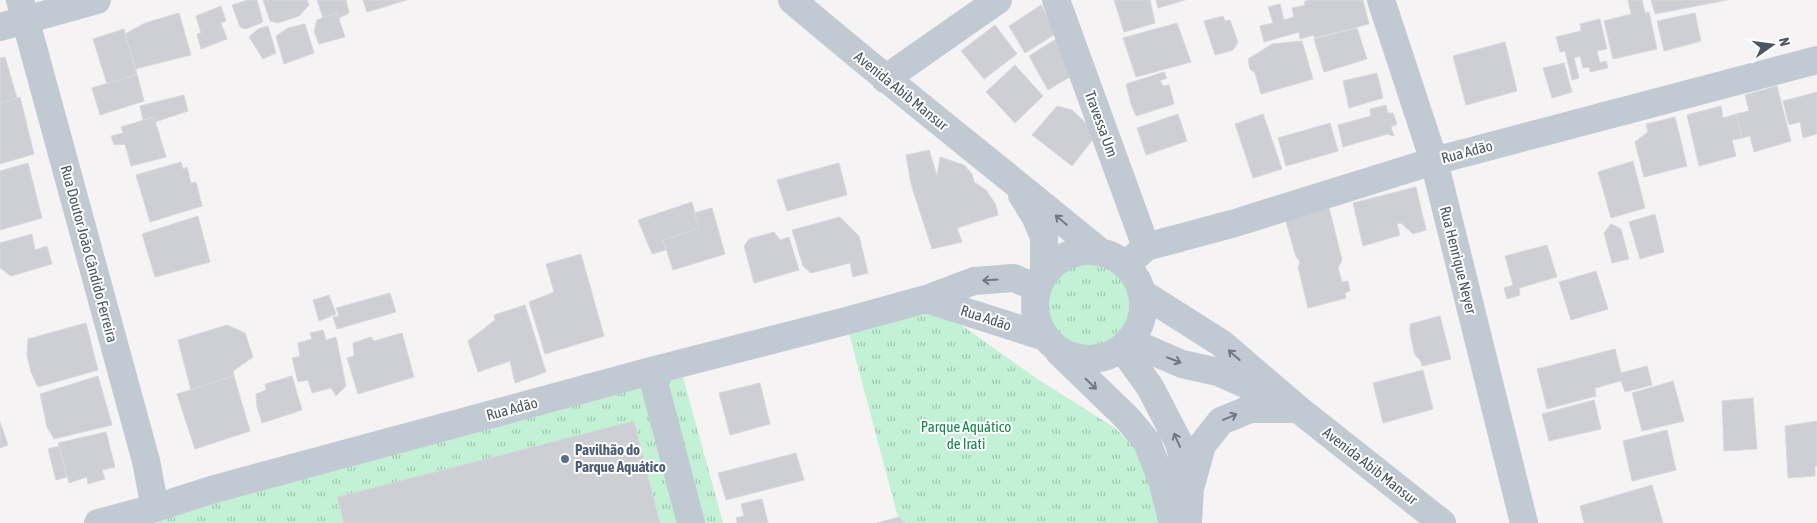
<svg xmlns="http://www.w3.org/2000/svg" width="1817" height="523" viewBox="0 0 1817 523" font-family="'Asap Condensed',sans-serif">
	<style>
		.grass { fill: url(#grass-tufts) }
		.building { fill: #cdcfd5; stroke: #d7d9de }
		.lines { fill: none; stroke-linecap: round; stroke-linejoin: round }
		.street { stroke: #c1cad2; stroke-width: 28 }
		.oneway { stroke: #6e7983 }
		.service-dot { fill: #5c6f8a; stroke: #fff; stroke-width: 2 }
		.labels { text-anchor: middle; stroke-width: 4; stroke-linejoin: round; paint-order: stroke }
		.street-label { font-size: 15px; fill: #4a5661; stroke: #fff }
		.park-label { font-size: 15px; fill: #17864f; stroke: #fff }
		.service-label { font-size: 15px; font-weight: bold; fill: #4e5e75; stroke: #fff; text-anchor: start }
	</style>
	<defs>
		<pattern id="grass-tufts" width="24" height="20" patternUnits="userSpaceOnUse" patternTransform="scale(1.25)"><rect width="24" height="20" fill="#c3f1d5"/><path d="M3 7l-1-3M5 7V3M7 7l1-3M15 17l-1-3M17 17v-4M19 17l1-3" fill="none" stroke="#a0c6b0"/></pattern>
	</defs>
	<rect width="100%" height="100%" fill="#f5f3f3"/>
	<path class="grass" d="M1041 305a44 44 0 1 1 88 0a44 44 0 1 1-88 0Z
		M926,300L1036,378L1115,428L1138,451L1156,502L1159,523H879L898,517L846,322Z
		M680,366L723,523H103Z"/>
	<path class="building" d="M248,0H257L263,22L246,29L240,27L232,5Z
		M263,0H307L309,5L299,16L278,23L270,21Z
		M317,0H346L349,13L339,18L337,13L323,18Z
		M363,0H407L367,12Z
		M1114,0H1150L1155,23L1124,32Z
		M1156,0H1185L1158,8Z
		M1363,0L1369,24L1314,38V35L1300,39L1299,32L1264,42L1260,26L1273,23L1268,7L1280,4L1284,20L1294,17L1292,8L1305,5L1304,2L1308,0Z
		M1628,0H1642L1645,13L1649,12L1657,49L1613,59L1604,21L1631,14Z
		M1651,0H1727L1655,14Z
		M1041,5L1057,33L1025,53L1009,26Z
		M221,6L226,21L221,23L227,39L201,49L197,34L201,33L196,16Z
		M179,13L191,55L135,69L125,34L145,23Z
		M337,13L345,37L319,44L314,31L317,20Z
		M1695,13L1701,41L1664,51L1657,21Z
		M1223,16L1225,21L1230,20L1238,42L1233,50L1215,55L1204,21Z
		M1600,19L1607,49L1597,51L1600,63L1606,61L1608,68L1590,72L1589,67L1583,68L1580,56L1574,58L1579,78L1572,80L1565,51L1560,52L1556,37L1581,31L1580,24Z
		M1177,23L1191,62L1136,77L1123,38Z
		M305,24L314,53L284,64L276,36L288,28Z
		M995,25L1017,54L984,79L961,51Z
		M268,26L276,53L263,59L249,37L258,29Z
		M1357,28L1367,59L1324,72L1314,39Z
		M124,29L137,74L107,84L93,39Z
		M1059,37L1078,72L1048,90L1029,56Z
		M1302,41L1313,79L1261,94L1255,73L1250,69L1248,59L1272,44Z
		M1505,42L1517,91L1466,105L1453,56Z
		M5,57L17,98L0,103V58Z
		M1564,63L1572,92L1552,98L1543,68Z
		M1015,65L1043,96L1015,123L986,92Z
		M1164,72L1167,78L1160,81L1163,86L1169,85L1174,104L1136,116L1131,104L1126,84Z
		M1377,73L1383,98L1349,108L1343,81Z
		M137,74L144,101L100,115L92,88Z
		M1777,86L1791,141L1754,152L1750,136L1742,138L1736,114L1749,111L1745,95Z
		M1817,92V134L1803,138L1800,122L1789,125L1783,101Z
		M184,95L188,111L155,122L154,117L143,120L140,106Z
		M20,97L34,154L0,164V103Z
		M1386,105L1388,113H1393L1397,124L1391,127L1394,136L1387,134L1343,147L1338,125L1371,116L1370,109Z
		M1057,106L1072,110L1088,125L1094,138L1072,166L1032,135Z
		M1721,106L1723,118L1736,114L1742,138L1732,140L1736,156L1699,166L1687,115Z
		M1178,114L1187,141L1146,155L1137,128Z
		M1263,114L1282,169L1253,178L1235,124Z
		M154,117L166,157L131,166L125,144L114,145L111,136L123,133L121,127Z
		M1675,117L1687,166L1644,177L1635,142L1648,132L1646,124Z
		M1330,123L1338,151L1286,166L1278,138Z
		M929,150L937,176L940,157L964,165L972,174L974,182L986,190L996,205L998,215L957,228L962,242L932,249L911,184L906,155Z
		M1633,161L1645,208L1611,218L1598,172Z
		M181,162L183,169L187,167L191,183L196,182L202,206L150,222L136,175Z
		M28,163L42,218L0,230V171Z
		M839,163L847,195L787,211L777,180Z
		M1416,187L1426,230L1413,234L1401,223L1397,224L1400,235L1363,246L1353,203Z
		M692,202L699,228L663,240L666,250L652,254L638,220Z
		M1329,207L1342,260L1338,268L1342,282L1348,281L1350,291L1345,293L1346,298L1308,308L1298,267L1300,263L1299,260L1296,257L1285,218Z
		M712,208L725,254L673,270L663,240L699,228L694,213Z
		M1655,214L1664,252L1640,259L1629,222Z
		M198,216L210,262L155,277L142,234Z
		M840,217L859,236L868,273L853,277L850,263L811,273L803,266L792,230Z
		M1611,224L1621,229L1629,259L1612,263L1604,233Z
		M774,232L780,240L789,237L799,270L754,283L744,246L749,239Z
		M32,234L35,250L47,246L52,264L11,276L0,268V243Z
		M1547,245L1557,277L1519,288L1520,295L1507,299L1504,288L1513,285L1505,256Z
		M581,254L604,336L545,354L529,302L554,292L546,264Z
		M1596,271L1608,309L1571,320L1559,282Z
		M390,293L396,312L337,329L333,317L339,316L336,308Z
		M329,295L336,314L319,321L313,300Z
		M525,305L546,372L515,383L510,361L478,372L468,341L495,320L494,315Z
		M1440,316L1451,359L1422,366L1420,360L1415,355L1410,333V324Z
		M86,323L98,370L38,387L31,372L27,355L28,339Z
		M227,325L245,333L253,357L233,371L234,376L191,390L178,340Z
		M323,330L326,340L336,337L346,386L336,396L331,388L312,393L308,380L298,382L292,358L300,356L298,343L312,339L310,333Z
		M402,333L414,377L358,394L347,358L354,356L353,343L371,337L374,341Z
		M1615,349L1621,373L1647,366L1652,385L1625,392L1621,381L1595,388L1596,396L1547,409L1537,369Z
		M1423,370L1433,409L1383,423L1373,383Z
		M98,376L112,425L54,439L47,427L40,394Z
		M234,376L250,431L195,449L177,394Z
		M292,376L302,410L262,423L257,407L256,394L266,390L265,384Z
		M1673,381L1684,421L1642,431L1632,393Z
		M760,383L770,424L730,435L719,393Z
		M1753,398L1757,449L1724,451L1722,401Z
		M1594,400L1601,429L1549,441L1542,414Z
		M634,421L660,523H344L337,497Z
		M1817,421V466H1815V476L1788,478L1785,426Z
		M0,422L8,445L0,448Z
		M1667,430L1676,470L1632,481L1623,441Z
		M106,432L115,467L102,470L105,479L88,484L87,477L69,483L58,443Z
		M59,446L67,477L56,480L48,449Z
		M796,453L804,480L726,500L718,473Z
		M1652,485L1663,523H1584L1580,506Z
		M762,499L768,523H737L736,518L744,516L741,504Z
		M899,517L905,523H877Z"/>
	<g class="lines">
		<path class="street" d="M20,0L146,461L155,508
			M792,0C893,86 997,167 1099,251
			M1056,0L1146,247
			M1381,0L1434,161L1524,523
			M0,27L97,0
			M885,79L998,0
			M1022,195L1036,218L1044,237V274
			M1035 305a54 54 0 1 1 108 0a54 54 0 1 1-108 0Z
			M1126,265L1146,247L1235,223L1434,161L1817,60
			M1142,293L1221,343L1298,409L1442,523
			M926,299L1045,337
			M1129,341L1182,364L1218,372L1265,393
			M1122,348L1150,387L1179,443L1190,487L1188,523
			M1059,352L1128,419L1147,442L1162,481L1173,523
			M651,371L691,523
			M1191,485L1202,445L1221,421L1250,409H1291
			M98,523L155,508L211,490L651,371L846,321L926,299L974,281L1014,278L1037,288"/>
	</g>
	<defs><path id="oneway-shaft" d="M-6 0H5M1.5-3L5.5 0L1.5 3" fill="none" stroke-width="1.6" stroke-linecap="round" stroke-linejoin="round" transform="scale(1.25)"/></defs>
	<g class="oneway">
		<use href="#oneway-shaft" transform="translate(1061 220) rotate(-140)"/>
		<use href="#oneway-shaft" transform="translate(990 280) rotate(176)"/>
		<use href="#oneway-shaft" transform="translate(1234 355) rotate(-139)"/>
		<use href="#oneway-shaft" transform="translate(1174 360) rotate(21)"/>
		<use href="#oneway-shaft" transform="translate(1091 384) rotate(44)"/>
		<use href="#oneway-shaft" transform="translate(1230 417) rotate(-23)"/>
		<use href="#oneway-shaft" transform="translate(1177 440) rotate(-114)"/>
	</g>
	<circle class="service-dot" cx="565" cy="459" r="5"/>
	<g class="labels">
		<g class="street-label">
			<text transform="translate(901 91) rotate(39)" y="5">Avenida Abib Mansur</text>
			<text transform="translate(1101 124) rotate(70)" y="5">Travessa Um</text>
			<text transform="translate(1467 152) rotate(-15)" y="5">Rua Adão</text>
			<text transform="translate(89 254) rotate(75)" y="5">Rua Doutor João Cândido Ferreira</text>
			<text transform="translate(1458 260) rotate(76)" y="5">Rua Henrique Neyer</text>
			<text transform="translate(986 318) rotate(18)" y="5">Rua Adão</text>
			<text transform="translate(512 409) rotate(-15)" y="5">Rua Adão</text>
			<text transform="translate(1370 466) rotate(38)" y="5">Avenida Abib Mansur</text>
		</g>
		<g class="park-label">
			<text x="966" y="432">Parque Aquático<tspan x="966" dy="17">de Irati</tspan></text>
		</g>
		<g class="service-label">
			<text x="575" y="455">Pavilhão do<tspan x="575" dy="17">Parque Aquático</tspan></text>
		</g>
	</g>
	<g transform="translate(1772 45) rotate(76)" stroke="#ffffff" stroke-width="4" paint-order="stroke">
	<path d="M0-4L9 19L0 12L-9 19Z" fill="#4a5661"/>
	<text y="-8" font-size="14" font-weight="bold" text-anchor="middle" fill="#4a5661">N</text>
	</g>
</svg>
